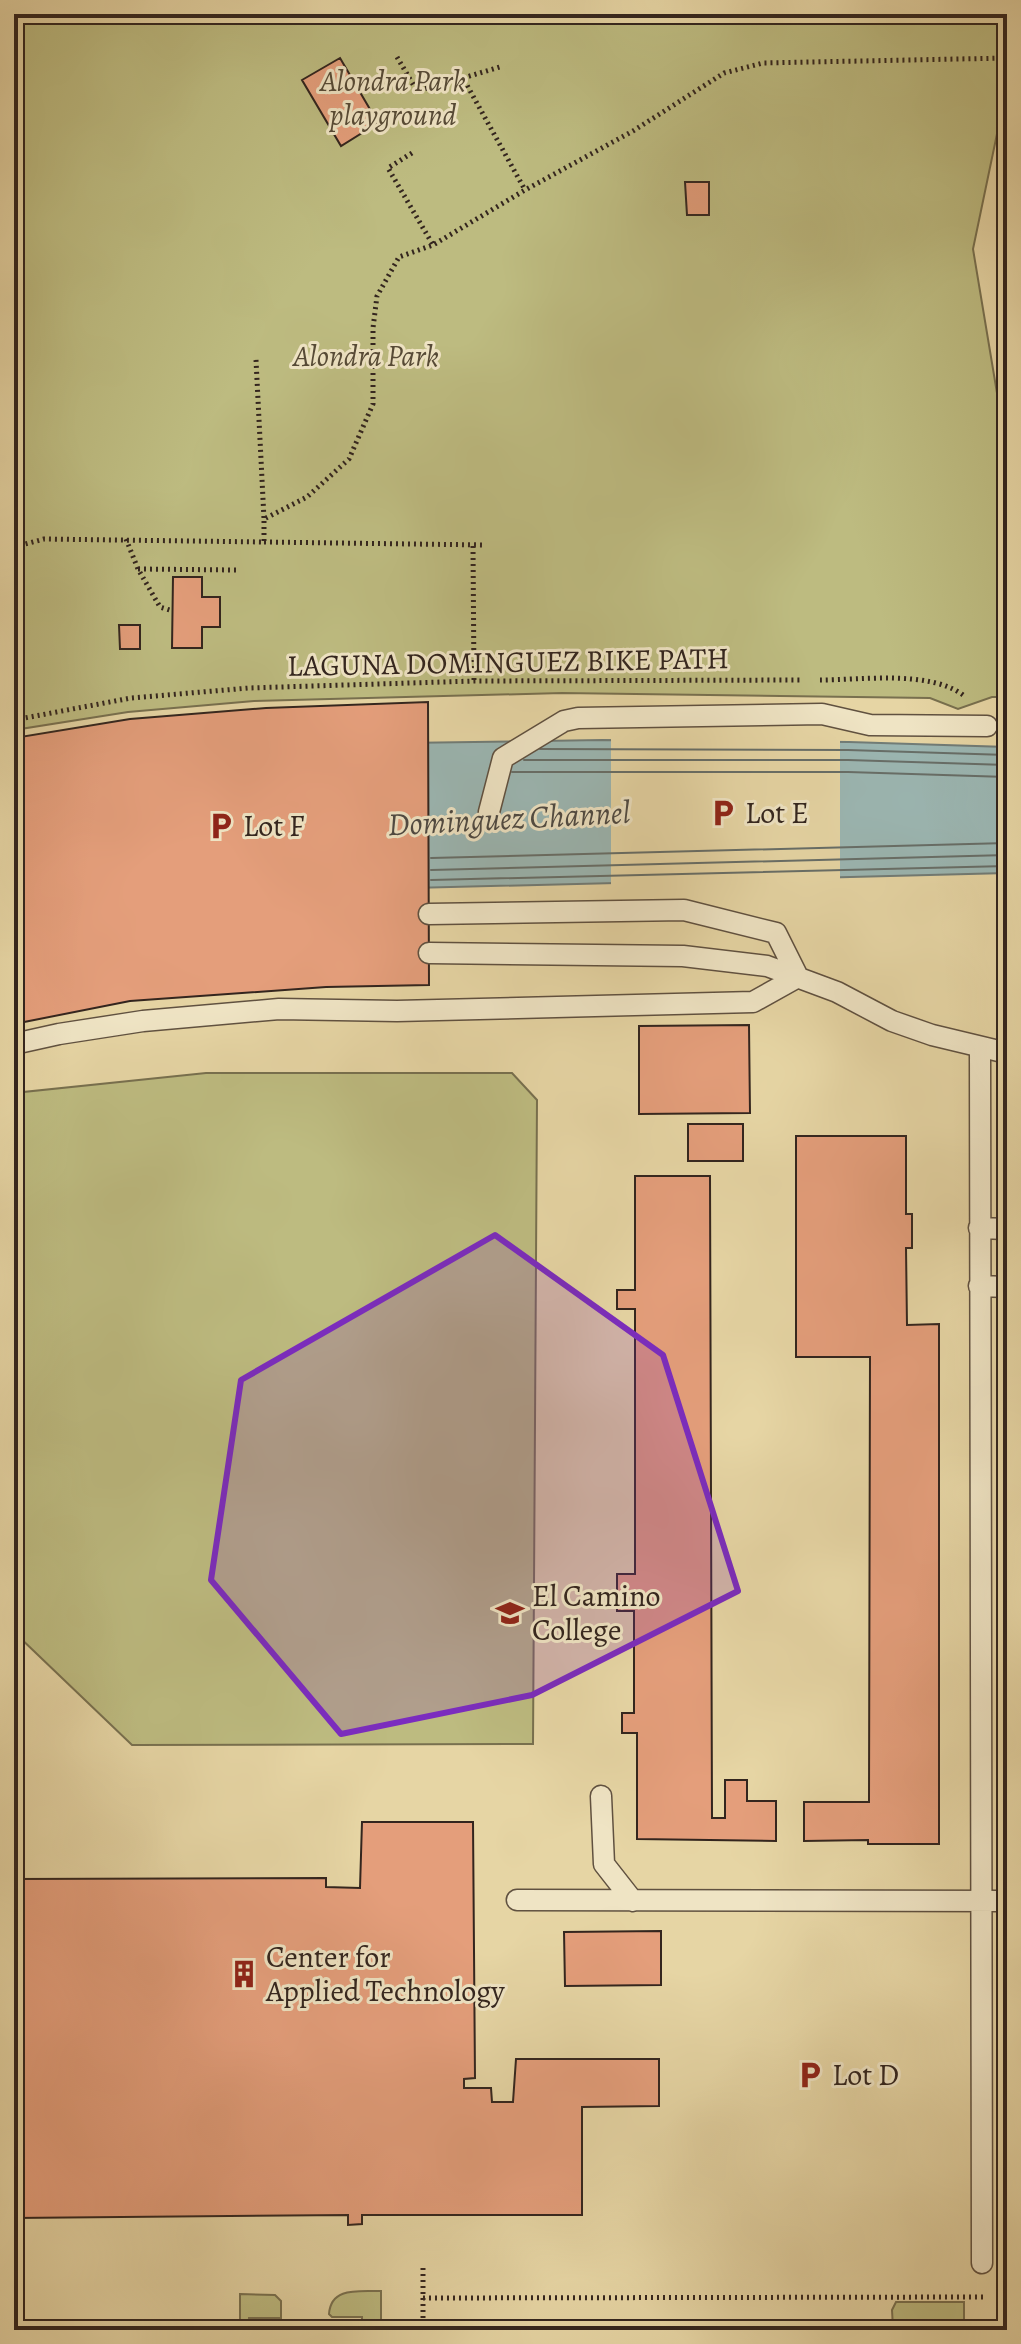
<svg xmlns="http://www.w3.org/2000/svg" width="1021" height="2344" viewBox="0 0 1021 2344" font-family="Alegreya,serif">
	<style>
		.green { fill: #bdbb80; stroke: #78704f; stroke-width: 2 }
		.water { fill: #9bb6b2; stroke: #717c77; stroke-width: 2 }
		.pier { fill: #e6d5a4 }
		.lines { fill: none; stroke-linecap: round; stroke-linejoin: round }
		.shore { stroke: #676e68; stroke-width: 2 }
		.building { fill: #e49e7b; stroke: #33251e; stroke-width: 2 }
		.service-casing { stroke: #605140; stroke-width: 23 }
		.path { stroke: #33251e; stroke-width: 5; stroke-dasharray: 2 4; stroke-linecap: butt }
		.service { stroke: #efe4c4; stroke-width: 20 }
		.marked { fill: #7b2cbf; fill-opacity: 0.2; stroke: #7b2cbf; stroke-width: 6; stroke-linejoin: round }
		.labels { text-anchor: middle; stroke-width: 6; stroke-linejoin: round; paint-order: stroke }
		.park-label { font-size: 30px; font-style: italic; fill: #564a36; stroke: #efe4c4 }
		.street-label { font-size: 30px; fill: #33251e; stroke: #efe4c4 }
		.poi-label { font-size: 30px; fill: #33251e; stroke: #efe4c4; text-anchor: start }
		.water-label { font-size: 32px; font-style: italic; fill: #4d4943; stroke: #efe4c4 }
	</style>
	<rect width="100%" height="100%" fill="#e6d5a4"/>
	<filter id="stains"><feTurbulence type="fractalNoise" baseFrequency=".0025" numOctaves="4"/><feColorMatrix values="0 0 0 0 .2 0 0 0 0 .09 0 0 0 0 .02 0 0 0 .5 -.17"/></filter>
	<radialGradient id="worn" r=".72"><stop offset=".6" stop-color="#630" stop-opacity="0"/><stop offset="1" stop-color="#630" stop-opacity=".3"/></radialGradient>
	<path class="green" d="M14,14H1007V86L973,249L1007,453V697H992L958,709L930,698L562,693L254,701L128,712L14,730Z
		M206,1073H512L537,1100L533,1744L132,1745L14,1632V1093Z
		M381,2291V2330H362V2317H332L329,2314C331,2286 360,2292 381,2291Z
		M240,2294L275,2295L281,2301V2318H249L248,2330H240Z
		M896,2302H964V2330L893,2328L892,2310Z"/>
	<path class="water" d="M602,740L849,742L1007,747V873L219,893L402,743Z"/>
	<path class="pier" d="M611,736L840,738V881L611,888Z"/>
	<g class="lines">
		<path class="shore" d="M540,749L848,750L1007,755
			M524,760H848L1007,765
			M512,772H848L1007,777
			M431,858L1007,843
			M431,870L1007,855
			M431,880L1007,866"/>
	</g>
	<path class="building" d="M340,58L378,123L341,146L302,80Z
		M685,182H709V215H687Z
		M173,577H202V597H220V627H202V648H172Z
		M119,625H140V649H120Z
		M428,702L429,985L326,987L130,1001L14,1024V738L130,719L266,708Z
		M749,1025L750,1113L639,1114V1026Z
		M688,1124H743V1161H688Z
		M796,1136H906V1214H912V1248H906L907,1325L939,1324V1844H868V1840L804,1841V1802H869L870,1357H796Z
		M635,1176H710L712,1818H725V1780H747V1801H776V1841L637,1839V1733H622V1713H634V1611H617V1574H635V1309H617V1290H635Z
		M362,1822H473L475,2078L464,2079V2088H491L492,2102H513L516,2059H659V2106L582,2107V2215H362V2224L348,2225V2215L14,2218V1879L326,1878V1887L360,1888Z
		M661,1931V1985L565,1986L564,1932Z"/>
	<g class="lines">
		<defs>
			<path id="service" d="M489,812L503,758L564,721L578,718L822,714L870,725L987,726
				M429,953L683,956L767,966L837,992L892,1021L932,1035L1007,1053
				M14,1044L59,1034L143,1021L279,1009L397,1011L753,1002L798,977L776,933L684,910L429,914
				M980,1048L982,2263
				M979,1228L1007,1229
				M979,1286L1007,1287
				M601,1796L604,1864L633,1901
				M517,1900L1007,1901"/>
		</defs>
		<use href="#service" class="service-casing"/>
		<path class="path" d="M397,57L417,91L463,78L525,190
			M463,78L503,66
			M412,153L388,168L433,245
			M256,360L264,519
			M126,539L138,569L160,607L173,611
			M264,542L486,545
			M473,546L474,681
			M14,547L44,539L264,542V519L307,497L349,459L373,404V328L377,296L399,257L433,245L525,190L633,131L724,73L763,63L1007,58
			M138,569L236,570
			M820,680C862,680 929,670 963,695
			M14,720L131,698L249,688L474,681L802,680
			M423,2298L983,2297
			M233,2330V2326
			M423,2330V2264"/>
		<use href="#service" class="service"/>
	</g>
	<path class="marked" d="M495,1235L663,1355L738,1591L532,1695L341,1734L211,1580L241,1380Z"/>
	<defs>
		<symbol id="parking-bare" viewBox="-9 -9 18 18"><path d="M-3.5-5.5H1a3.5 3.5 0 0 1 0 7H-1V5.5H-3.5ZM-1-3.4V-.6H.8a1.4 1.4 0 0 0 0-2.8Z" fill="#8f2418" stroke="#efe4c4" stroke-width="2.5" paint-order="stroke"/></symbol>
		<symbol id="university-bare" viewBox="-9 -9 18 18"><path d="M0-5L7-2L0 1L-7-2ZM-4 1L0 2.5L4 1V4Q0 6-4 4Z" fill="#8f2418" stroke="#efe4c4" stroke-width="2.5" paint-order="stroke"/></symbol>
		<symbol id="building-bare" viewBox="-9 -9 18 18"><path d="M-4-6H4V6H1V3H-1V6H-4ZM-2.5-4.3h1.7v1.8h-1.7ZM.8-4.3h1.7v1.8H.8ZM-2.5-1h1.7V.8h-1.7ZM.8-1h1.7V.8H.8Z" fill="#8f2418" stroke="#efe4c4" stroke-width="2.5" paint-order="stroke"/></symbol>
	</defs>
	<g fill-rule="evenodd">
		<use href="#parking-bare" x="703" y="793" width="40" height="40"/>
		<use href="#parking-bare" x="201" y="806" width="40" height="40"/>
		<use href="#university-bare" x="490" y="1593" width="40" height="40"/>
		<use href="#building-bare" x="224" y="1954" width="40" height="40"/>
		<use href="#parking-bare" x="790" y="2055" width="40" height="40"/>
	</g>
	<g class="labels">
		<g class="park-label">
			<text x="393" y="91">Alondra Park<tspan x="393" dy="34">playground</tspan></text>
			<text x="366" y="366">Alondra Park</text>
		</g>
		<g class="street-label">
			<text transform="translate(508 662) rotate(-1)" y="10">LAGUNA DOMINGUEZ BIKE PATH</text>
		</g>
		<g class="poi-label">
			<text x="745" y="823">Lot E</text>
			<text x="243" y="836">Lot F</text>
			<text x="532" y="1606">El Camino<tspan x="532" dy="34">College</tspan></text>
			<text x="266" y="1967">Center for<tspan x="266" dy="34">Applied Technology</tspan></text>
			<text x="832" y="2085">Lot D</text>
		</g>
		<g class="water-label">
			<text transform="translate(509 818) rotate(-3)" y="11">Dominguez Channel</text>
		</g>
	</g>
	<rect width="1021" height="2344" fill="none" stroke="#e6d5a4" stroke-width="48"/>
	<rect x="16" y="16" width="989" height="2312" fill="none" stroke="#33251e" stroke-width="4"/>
	<rect x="24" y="24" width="973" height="2296" fill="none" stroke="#33251e" stroke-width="2"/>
	<rect width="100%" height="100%" filter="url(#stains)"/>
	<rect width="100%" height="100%" fill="url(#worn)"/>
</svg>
